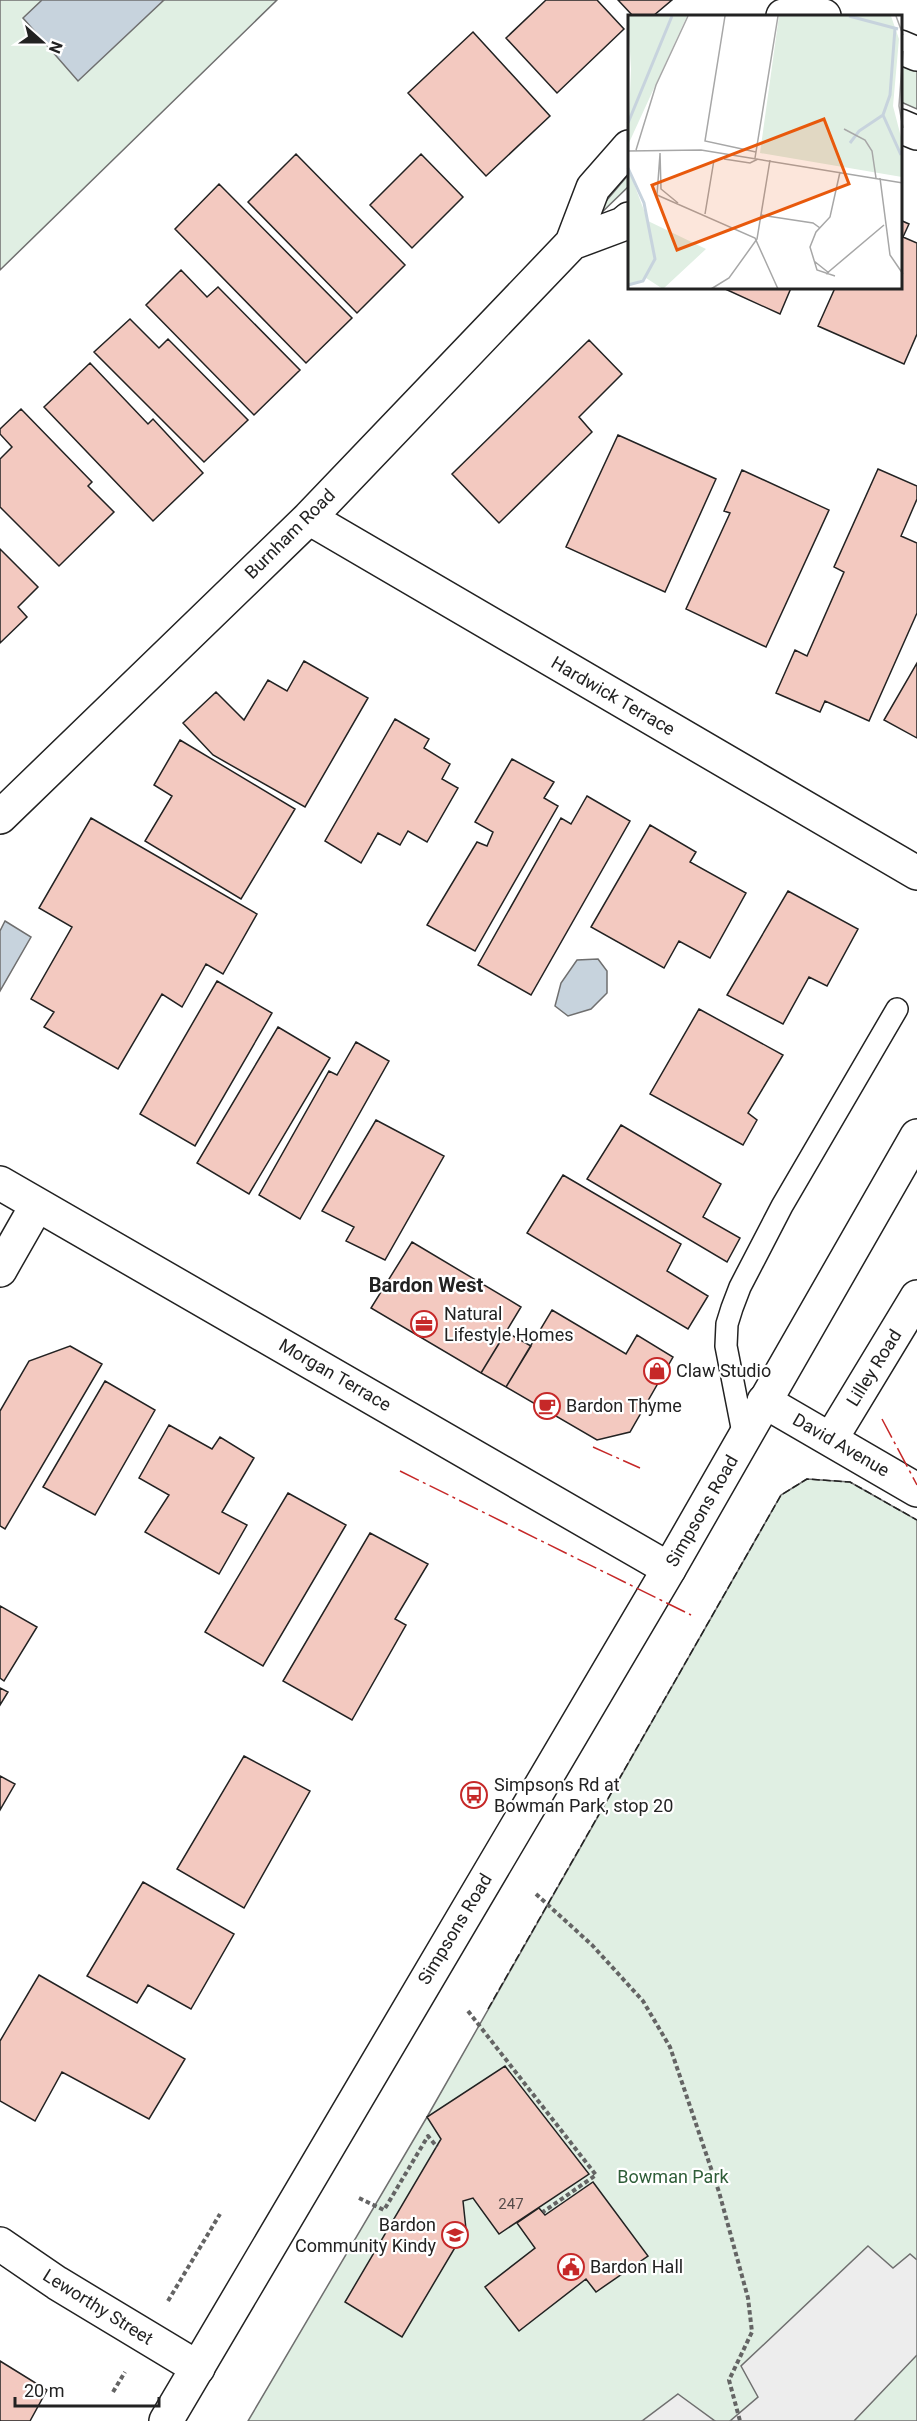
<svg xmlns="http://www.w3.org/2000/svg" width="917" height="2421" viewBox="0 0 917 2421" font-family="Roboto,sans-serif">
	<style>
		.green { fill: #e0efe3; stroke: #6f6f6f; stroke-width: 1.5 }
		.parking { fill: #ededed; stroke: #6f6f6f; stroke-width: 1.5 }
		.water { fill: #c7d3dd; stroke: #6f6f6f; stroke-width: 1.5 }
		.building { fill: #f3c9c0; stroke: #222; stroke-width: 1.5 }
		.lines { fill: none; stroke-linecap: round; stroke-linejoin: round }
		.lane-casing { stroke: #222; stroke-width: 24 }
		.street-casing { stroke: #222; stroke-width: 36 }
		.secondary-casing { stroke: #222; stroke-width: 36 }
		.path { stroke: #646464; stroke-width: 4; stroke-dasharray: 4.5 3; stroke-linecap: butt }
		.lane { stroke: #fff; stroke-width: 21 }
		.street { stroke: #fff; stroke-width: 33 }
		.secondary { stroke: #fff; stroke-width: 33 }
		.fence { stroke: #222; stroke-width: 1.5; stroke-dasharray: 8 3; stroke-linecap: butt }
		.power { stroke: #c62828; stroke-width: 1.5; stroke-dasharray: 21 4.5 3 4.5; stroke-linecap: butt }
		.labels { text-anchor: middle; stroke-width: 4.5; stroke-linejoin: round; paint-order: stroke }
		.number-label { font-size: 15px; fill: #564c4a }
		.street-label { font-size: 18px; fill: #222; stroke: #fff }
		.poi-label { font-size: 18px; fill: #222; stroke: #fff; text-anchor: start }
		.park-label { font-size: 18px; fill: #2f5e38; stroke: #fff }
		.neighbourhood-label { font-size: 20px; font-weight: bold; fill: #222; stroke: #fff }
		.inset-river { fill: none; stroke: #c7d3dd; stroke-width: 3 }
		.inset-road { fill: none; stroke: #a7a7a7; stroke-width: 1.5 }
		.view { fill: #e8590c; fill-opacity: 0.15; stroke: #e8590c; stroke-width: 3 }
		.inset-edge { fill: none; stroke: #222; stroke-width: 3 }
	</style>
	<rect width="100%" height="100%" fill="#fff"/>
	<path class="green" d="M0,0H277L0,270Z
		M900,60L917,67V109L901,102Z
		M629,174V186L597,217L595,214Z
		M807,1479L850,1482L917,1520V2421H248L427,2117L781,1495Z"/>
	<path class="parking" d="M868,2246L893,2268L910,2254L917,2260V2355L854,2421H730L758,2397L741,2366Z
		M678,2394L715,2421H642Z"/>
	<path class="water" d="M42,0H164L78,81L23,18Z
		M5,921L31,937L0,991V931Z
		M598,959L607,971V993L591,1009L568,1016L555,1006L561,983L577,960Z"/>
	<path class="building" d="M546,0H597L624,29L557,93L506,38Z
		M618,0H672L653,16H633Z
		M473,32L550,116L486,176L408,93Z
		M296,154L405,265L357,313L248,202Z
		M421,154L463,197L412,248L370,205Z
		M219,184L352,318L306,363L175,229Z
		M900,220L909,224L903,237L917,243V334L904,364L818,326L835,288H900Z
		M181,270L207,297L218,287L300,370L254,415L146,305Z
		M723,288H791L780,314Z
		M130,319L159,348L168,339L248,420L204,462L94,352Z
		M589,340L622,374L579,417L592,432L499,523L452,474Z
		M90,363L148,424L153,419L203,473L153,521L44,407Z
		M21,409L92,482L88,486L114,512L59,566L0,507V459L12,447L0,434V429Z
		M618,435L716,479L665,592L566,547Z
		M878,469L917,486V499L901,536L917,543V613L869,721L825,701L820,712L776,693L795,650L807,656L844,572L834,567Z
		M742,470L829,510L766,647L686,609L730,513L724,511Z
		M0,549L38,587L18,607L27,617L0,643Z
		M304,661L368,698L305,807L213,755L183,723L216,692L244,720L268,680L287,691Z
		M917,663V738L884,720Z
		M395,719L429,739L424,748L450,764L442,779L458,788L427,842L408,831L400,845L378,833L361,863L325,841Z
		M180,740L295,809L241,899L145,841L172,796L154,785Z
		M512,759L554,782L544,798L558,806L475,951L427,925L477,842L487,846L493,832L475,822Z
		M587,796L630,821L531,995L478,965L561,818L571,824Z
		M91,818L257,914L223,974L206,964L182,1007L162,994L118,1069L44,1027L54,1012L31,999L72,927L39,908Z
		M650,825L696,852L690,862L746,893L710,958L679,941L664,968L591,927Z
		M788,891L858,929L827,986L809,977L783,1024L727,995Z
		M217,981L272,1013L195,1146L140,1114Z
		M699,1009L783,1055L748,1113L757,1120L743,1145L650,1094Z
		M278,1027L330,1058L249,1194L197,1163Z
		M356,1042L389,1061L300,1219L259,1195L329,1071L337,1075Z
		M376,1120L444,1156L385,1260L346,1241L354,1227L322,1211Z
		M621,1125L721,1184L703,1217L740,1238L727,1262L587,1179Z
		M563,1175L681,1244L667,1271L708,1296L688,1329L527,1233Z
		M412,1242L521,1307L481,1373L371,1308Z
		M552,1310L626,1354L637,1335L673,1357L630,1432L597,1440L506,1387Z
		M506,1332L531,1346L506,1387L481,1373Z
		M70,1346L102,1364L5,1529L0,1526V1411L29,1361Z
		M105,1381L155,1410L95,1515L43,1487Z
		M169,1425L212,1449L220,1437L254,1458L222,1512L247,1525L219,1574L145,1532L169,1495L139,1478Z
		M288,1493L346,1525L263,1666L205,1632Z
		M370,1533L428,1564L395,1619L406,1625L352,1720L283,1681Z
		M0,1606L37,1627L4,1681L0,1678Z
		M0,1688L8,1692L0,1705Z
		M244,1756L310,1791L244,1908L177,1869Z
		M0,1776L15,1784L0,1810Z
		M143,1882L234,1934L191,2009L148,1985L137,2003L87,1976Z
		M39,1975L185,2059L149,2119L62,2072L35,2121L0,2101V2041Z
		M505,2066L589,2174L499,2234L473,2198L463,2201L466,2229L402,2337L345,2302L441,2139L427,2117Z
		M593,2182L648,2256L596,2292L586,2279L519,2331L485,2287L535,2248L517,2223L539,2208L545,2215Z
		M0,2361L47,2390L30,2421H0Z"/>
	<g class="lines">
		<defs>
			<path id="lane" d="M744,1438L726,1346L727,1324L732,1308L740,1287L782,1206L897,1009"/>
			<path id="street" d="M783,16L803,13L824,16
				M900,47L917,54
				M900,126L917,133
				M572,243L623,224L629,219
				M309,518L917,873
				M0,817L309,518L572,243L593,188L629,147
				M0,1183L669,1569
				M0,1270L37,1205
				M764,1401L917,1490
				M831,1439L917,1297
				M0,2244L57,2283L198,2368"/>
			<path id="secondary" d="M166,2421L669,1569L917,1136"/>
		</defs>
		<use href="#lane" class="lane-casing"/>
		<use href="#street" class="street-casing"/>
		<use href="#secondary" class="secondary-casing"/>
		<path class="path" d="M536,1894L592,1945L643,2001L670,2047L719,2192L748,2298L752,2332L729,2380L740,2421
			M468,2011L596,2175L543,2212
			M359,2198L384,2210L428,2136L437,2147
			M168,2301L220,2214
			M113,2392L125,2372"/>
		<use href="#lane" class="lane"/>
		<use href="#street" class="street"/>
		<use href="#secondary" class="secondary"/>
		<path class="fence" d="M488,2009L781,1495L807,1479L850,1482L917,1520"/>
		<path class="power" d="M882,1419L917,1485
			M593,1447L640,1468
			M400,1471L691,1615"/>
	</g>
	<defs>
		<symbol id="office-ring" viewBox="-11 -11 22 22"><circle r="9.5" fill="#fff" stroke="#c62828" stroke-width="1.5"/><path d="M-6-3h4V-5.5h4V-3h4V5H-6ZM-1-4.5V-3h2v-1.5ZM-6 0V1H6V0Z" fill="#c62828"/></symbol>
		<symbol id="shop-ring" viewBox="-11 -11 22 22"><circle r="9.5" fill="#fff" stroke="#c62828" stroke-width="1.5"/><path d="M-5-2.5h2.3a2.7 3.5 0 0 1 5.4 0H5L5.5 6h-11ZM-1.5-2.5h3a1.5 2.3 0 0 0-3 0Z" fill="#c62828"/></symbol>
		<symbol id="cafe-ring" viewBox="-11 -11 22 22"><circle r="9.5" fill="#fff" stroke="#c62828" stroke-width="1.5"/><path d="M-5.5-4.5H6V0H3Q3 3.5 0 3.5H-2.5Q-5.5 3.5-5.5 0ZM3-3.2v2h1.7v-2ZM-6 4.5H4V6H-6Z" fill="#c62828"/></symbol>
		<symbol id="bus-ring" viewBox="-11 -11 22 22"><circle r="9.5" fill="#fff" stroke="#c62828" stroke-width="1.5"/><path d="M-5-6H5V4H4V6H2V4H-2V6H-4V4H-5ZM-3.5-4V0h7V-4ZM-3.5 1.2v1.5H-2V1.2ZM2 1.2v1.5H3.5V1.2Z" fill="#c62828"/></symbol>
		<symbol id="school-ring" viewBox="-11 -11 22 22"><circle r="9.5" fill="#fff" stroke="#c62828" stroke-width="1.5"/><path d="M0-5L7-2L0 1L-7-2ZM-4 1L0 2.5L4 1V4Q0 6-4 4Z" fill="#c62828"/></symbol>
		<symbol id="civic-ring" viewBox="-11 -11 22 22"><circle r="9.5" fill="#fff" stroke="#c62828" stroke-width="1.5"/><path d="M-.6-6.5H3V-4.5H.6V-3L4-1V1h2V6H-6V1h2V-1L-.6-3ZM-1.2 2.5V6h2.4V2.5Z" fill="#c62828"/></symbol>
	</defs>
	<g fill-rule="evenodd">
		<use href="#office-ring" x="409" y="1309" width="30" height="30"/>
		<use href="#shop-ring" x="642" y="1356" width="30" height="30"/>
		<use href="#cafe-ring" x="532" y="1391" width="30" height="30"/>
		<use href="#bus-ring" x="459" y="1780" width="30" height="30"/>
		<use href="#school-ring" x="440" y="2220" width="30" height="30"/>
		<use href="#civic-ring" x="556" y="2252" width="30" height="30"/>
	</g>
	<g class="labels">
		<g class="number-label">
			<text x="511" y="2209">247</text>
		</g>
		<g class="street-label">
			<text transform="translate(290 534) rotate(-45)" y="6">Burnham Road</text>
			<text transform="translate(613 696) rotate(30)" y="6">Hardwick Terrace</text>
			<text transform="translate(874 1368) rotate(-58)" y="6">Lilley Road</text>
			<text transform="translate(335 1375) rotate(30)" y="6">Morgan Terrace</text>
			<text transform="translate(841 1445) rotate(30)" y="6">David Avenue</text>
			<text transform="translate(702 1511) rotate(-60)" y="6">Simpsons Road</text>
			<text transform="translate(455 1929) rotate(-59)" y="6">Simpsons Road</text>
			<text transform="translate(98 2307) rotate(32)" y="6">Leworthy Street</text>
		</g>
		<g class="poi-label">
			<text x="444" y="1320">Natural<tspan x="444" dy="21">Lifestyle Homes</tspan></text>
			<text x="676" y="1377">Claw Studio</text>
			<text x="566" y="1412">Bardon Thyme</text>
			<text x="494" y="1791">Simpsons Rd at<tspan x="494" dy="21">Bowman Park, stop 20</tspan></text>
			<text x="436" y="2231" text-anchor="end">Bardon<tspan x="436" dy="21">Community Kindy</tspan></text>
			<text x="590" y="2273">Bardon Hall</text>
		</g>
		<g class="park-label">
			<text x="673" y="2183">Bowman Park</text>
		</g>
		<g class="neighbourhood-label">
			<text x="426" y="1292">Bardon West</text>
		</g>
	</g>
	<g transform="translate(628 15)">
		<rect width="274" height="274" fill="#fff"/>
		<path d="M0,1H59L0,130L3,54ZM151,1H263L271,24L265,91L274,126V162L132,138ZM0,153L20,206L78,234L35,274L18,263L0,270Z" fill="#e0efe3"/>
		<path class="inset-river" d="M221,1L270,14M267,13L262,80L255,100L273,140M0,108L44,1M222,128L231,116L255,100M0,153L16,188L27,244L15,266L0,270"/>
		<path class="inset-road" d="M97,1L77,126L128,137M268,1L275,20M275,36L271,91L275,113M0,47V67M216,114L237,125L244,136L248,163M8,135L28,70L60,1M0,136L73,135L275,168M32,138L33,174L50,188M32,139L29,180L127,223L150,274M127,143L150,1M96,144L122,148L130,144M252,163L262,240L275,259M77,199L86,145M133,200L185,208L192,213M186,246L201,258M198,259L256,210M207,261L189,255L182,232L188,217L202,202L212,157M83,274L101,263L129,224L142,145"/>
		<path class="view" d="M196,104L221,169L49,235L24,170Z"/>
		<rect width="274" height="274" class="inset-edge"/>
	</g>
	<g transform="translate(42 42) rotate(111)" stroke="#ffffff" stroke-width="4.5" paint-order="stroke">
	<path d="M0-4.5L10 22L0 15L-10 22Z" fill="#222222"/>
	<text y="-9" font-size="16" font-weight="bold" text-anchor="middle" fill="#222222">N</text>
	</g>
	<path d="M15 2397v9h144v-9" fill="none" stroke="#222222" stroke-width="3"/>
	<text x="24" y="2397" font-size="18" fill="#222222" stroke="#ffffff" stroke-width="4.5" paint-order="stroke">20 m</text>
</svg>
